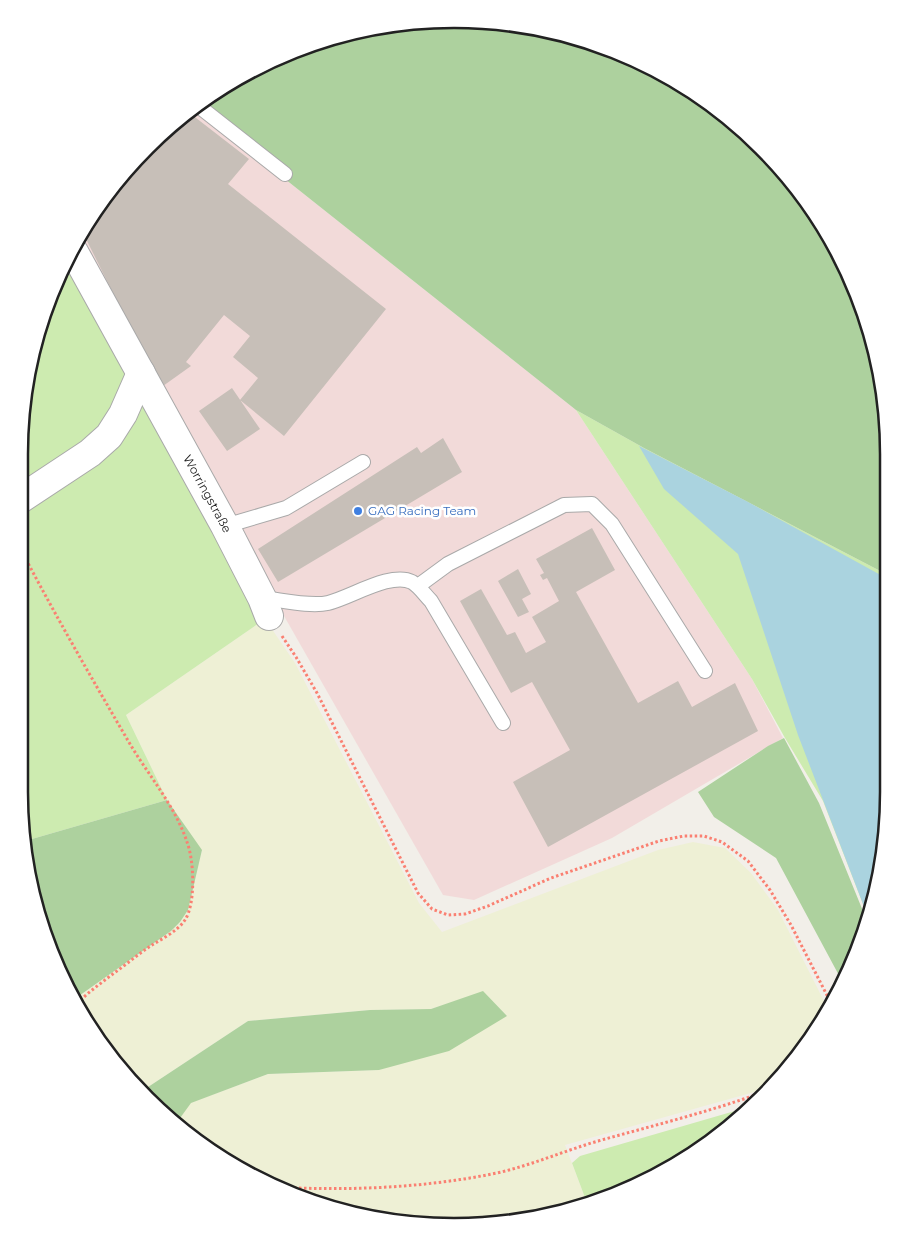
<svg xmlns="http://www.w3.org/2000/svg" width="907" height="1246" viewBox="0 0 907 1246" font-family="Montserrat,sans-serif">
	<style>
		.commercial { fill: #f2dad9 }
		.farmland { fill: #eef0d5 }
		.grass { fill: #cdebb0 }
		.forest { fill: #add19e }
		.water { fill: #aad3df }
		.building { fill: #c7bfb8 }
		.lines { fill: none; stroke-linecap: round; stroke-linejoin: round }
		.service-casing { stroke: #a9a9a9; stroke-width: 16 }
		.minor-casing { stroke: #a9a9a9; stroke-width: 30 }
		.path { stroke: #fa8072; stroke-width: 3; stroke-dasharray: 2.5 2.5; stroke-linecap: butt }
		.service { stroke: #fff; stroke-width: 14 }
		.minor { stroke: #fff; stroke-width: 28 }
		.shop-dot { fill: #3f7fe0; stroke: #fff; stroke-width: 2 }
		.labels { text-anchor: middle; stroke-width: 5; stroke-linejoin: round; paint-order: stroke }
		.street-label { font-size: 12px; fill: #222; stroke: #fff }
		.shop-label { font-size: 12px; fill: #366cbe; stroke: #fff; text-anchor: start }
		.rim { fill: none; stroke: #222; stroke-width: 2.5 }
	</style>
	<rect width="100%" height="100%" fill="#f2efe9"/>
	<path class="commercial" d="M191,108L256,156L576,410L752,679L783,738L612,838L474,900L443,895L75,249L92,212Z"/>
	<path class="farmland" d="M265,619L295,663L419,903L442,932L658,850L693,842L725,848L751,873L778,910L829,1011L781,1079L776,1084L758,1091L565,1145L587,1203L510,1224L369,1219L261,1183L175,1125L190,1103L268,1074L379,1070L507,1016L483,992L431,1009L370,1010L248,1021L142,1091L92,1034L76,998L171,931L180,922L202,851L167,800L126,715Z"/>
	<path class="grass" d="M73,255L139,374L121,411L19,495V453L33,341Z
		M142,378L265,619L126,715L167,800L25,841L19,792V506L91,458Z
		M576,410L644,448L886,574L887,821L873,905L868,917L823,801L785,738L752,679Z
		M752,1106L718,1137L620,1194L587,1203L572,1163L580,1156Z"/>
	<path class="forest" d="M425,20L510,22L593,42L671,77L740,126L798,189L855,287L884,396L886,574L644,448L576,410L256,156L191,108L261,64L341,34Z
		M784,738L819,803L867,921L842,981L776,858L714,817L698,792L768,746Z
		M167,800L202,850L188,910L180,922L171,931L76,998L34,905L25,841Z
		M483,991L507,1016L449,1051L379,1070L268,1074L191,1103L175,1125L167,1119L142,1091L248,1021L370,1010L431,1009Z"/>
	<path class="water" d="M639,446L748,502L886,578L887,821L873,905L868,917L798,735L738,554L664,489Z"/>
	<path class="building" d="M187,111L249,159L228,184L386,309L284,436L240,400L258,378L233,357L250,336L224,315L186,362L191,366L163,386L121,309L83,233L92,212Z
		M232,388L260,429L227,451L199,411Z
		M443,438L462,472L278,582L258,549L417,447L421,453Z
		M592,528L615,570L576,592L638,703L678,681L692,707L735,683L758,731L548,847L513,782L570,750L532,682L511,693L460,601L481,589L507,635L515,632L526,653L546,642L532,617L559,601L547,578L543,580L540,575L544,573L536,559Z
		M518,569L531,594L522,599L529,612L518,617L498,581Z"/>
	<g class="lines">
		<defs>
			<path id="service" d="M196,104L285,174
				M225,526L286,508L363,462
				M418,586L448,564L564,505L592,504L612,524L705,671
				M262,598C281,600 310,607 328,603C350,598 391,571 412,582C419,586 425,595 431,601L503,723"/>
			<g id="minor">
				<path id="s1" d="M74,252L225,526L262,598L269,616"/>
				<path d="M19,500L90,453L109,436L123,414L141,373"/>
			</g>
		</defs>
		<use href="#service" class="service-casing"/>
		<use href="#minor" class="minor-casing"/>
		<path class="path" d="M19,546C54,613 92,679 130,744C149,776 175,806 187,842C194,860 196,903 185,920C177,932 161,939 149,947C136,956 123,967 110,976C99,985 87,993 78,1003
			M282,636L296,657L317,693L418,893L432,909L448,915L465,914L488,906L551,878L659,841L684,836H704L722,842L748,861L770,890L791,925L832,1005
			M274,1187C349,1191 424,1188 497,1173C532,1165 564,1151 598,1141C655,1125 713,1111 769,1090"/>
		<use href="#service" class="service"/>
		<use href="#minor" class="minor"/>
	</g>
	<circle class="shop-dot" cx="358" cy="511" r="5"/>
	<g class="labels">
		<g class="street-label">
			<text dy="4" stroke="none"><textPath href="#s1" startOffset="276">Worringstraße</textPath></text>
		</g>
		<g class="shop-label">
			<text x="368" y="515">GAG Racing Team</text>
		</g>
	</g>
	<path d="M0 0H907V1246H0ZM454 28H454A426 426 0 0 1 880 454V792A426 426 0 0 1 454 1218H454A426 426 0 0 1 28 792V454A426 426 0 0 1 454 28Z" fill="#fff" fill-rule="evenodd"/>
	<path class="rim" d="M454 28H454A426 426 0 0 1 880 454V792A426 426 0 0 1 454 1218H454A426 426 0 0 1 28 792V454A426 426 0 0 1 454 28Z"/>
</svg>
